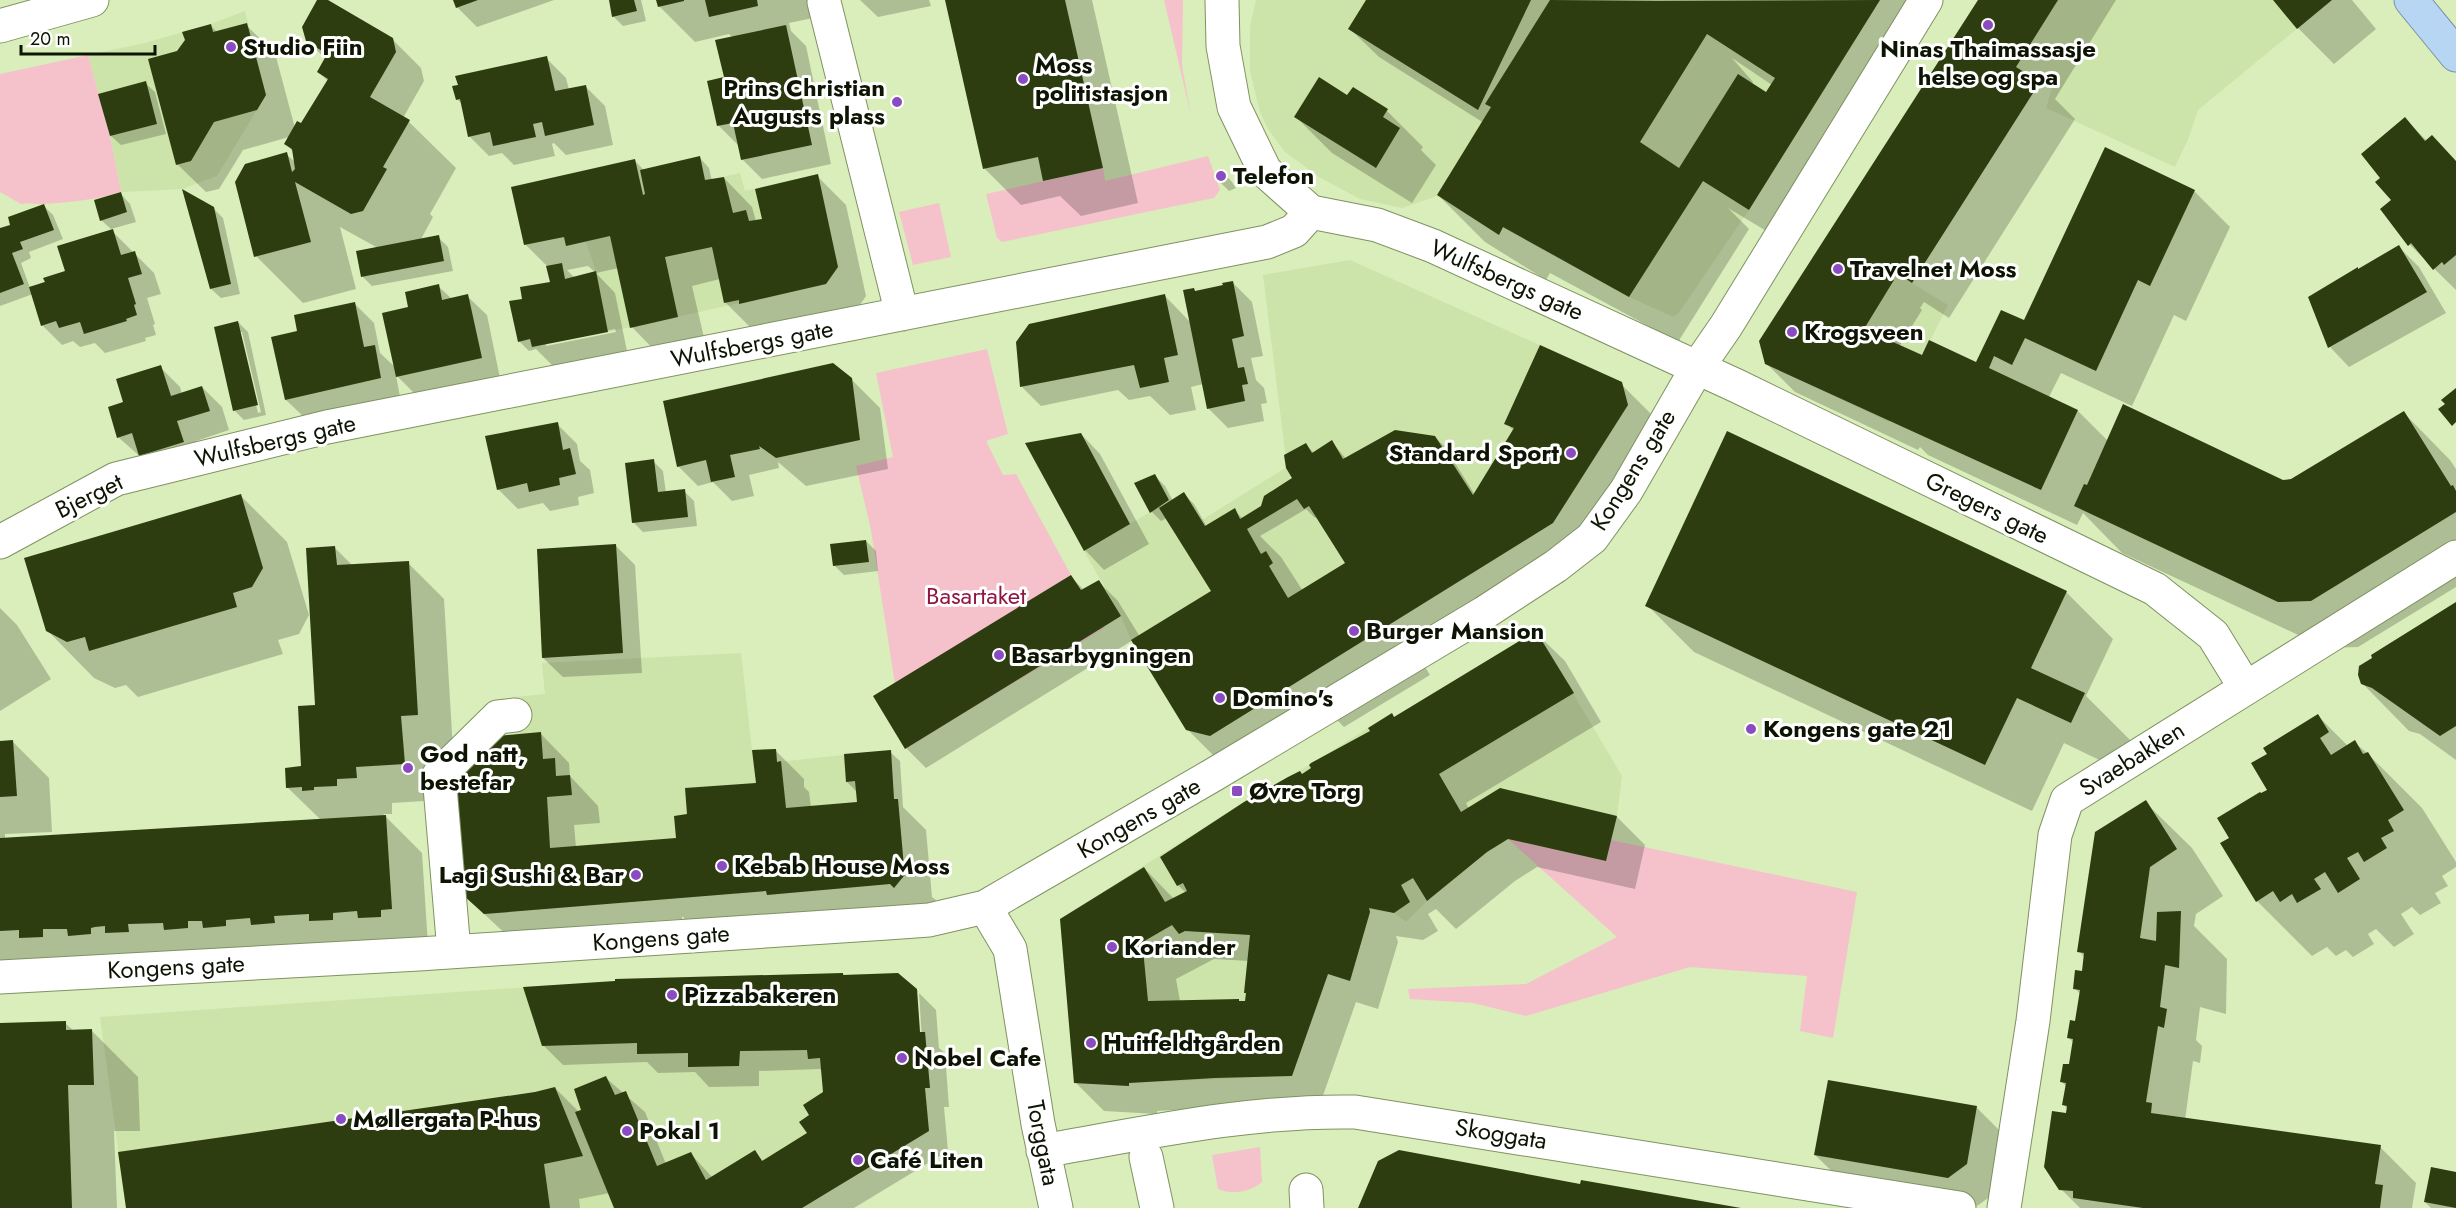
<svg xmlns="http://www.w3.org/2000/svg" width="2456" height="1208" viewBox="0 0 2456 1208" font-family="Jost,sans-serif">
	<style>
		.built { fill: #cce3a9 }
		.green { fill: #f5c2cb }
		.shadow { fill: #0003; fill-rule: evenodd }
		.building { fill: #2e3d0f; fill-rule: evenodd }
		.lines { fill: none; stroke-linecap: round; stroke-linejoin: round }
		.minor-casing { stroke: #7f9262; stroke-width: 35 }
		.highway-casing { stroke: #7b92a0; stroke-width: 35 }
		.minor { stroke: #fff; stroke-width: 33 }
		.highway { stroke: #b6d6f4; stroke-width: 33 }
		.poi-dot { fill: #8a4bc0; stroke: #fff; stroke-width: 2 }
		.labels { text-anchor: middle; stroke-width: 6; stroke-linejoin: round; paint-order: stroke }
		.poi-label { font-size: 24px; font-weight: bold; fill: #0d1403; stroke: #fff; text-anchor: start }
		.street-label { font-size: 24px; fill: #0d1403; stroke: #fff }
		.park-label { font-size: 24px; fill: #8f1843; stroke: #fff }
	</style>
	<rect width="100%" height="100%" fill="#d9eebb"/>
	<path class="built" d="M1256,0H1880L1749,210L1678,314L1673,317L1629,297L1503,228L1499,235L1437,196L1402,208L1360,199L1319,177L1284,151L1268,129L1260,112L1250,71V27Z
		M1978,0H2332L2198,110L2189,137L2175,167L2046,108L2052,88L2039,82L1912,283L1948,305L1889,422L1765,364L1759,341Z
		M245,11L266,95L217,176L182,189L121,192L110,136L88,55L145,43L211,24Z
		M635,159L643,195L740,173L745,191L818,174L838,267L826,284L608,332L596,272L586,242L566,246L563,237L524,245L511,187Z
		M1350,260L1622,382L1628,405L1553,523L1210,736L1186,730L1131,640L1121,616L1084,551L1184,492L1202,520L1287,467L1263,275Z
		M1536,631L1622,776L1617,816L1606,861L1508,839L1487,852L1427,901L1406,922L1394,913L1369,909L1370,912L1350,981L1328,974L1292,1076L1129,1083V1086L1074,1083L1060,919L1244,802L1311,764L1392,713L1394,717Z
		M741,653L752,750L776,749L777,762L891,750L894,799H898L904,867L908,871L894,888L890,884L767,895L766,891L484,914L463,895L455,784L497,736L517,734L515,697L545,694L542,663Z
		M843,973L844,975L898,973L917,989L920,1032H925L930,1088H925L929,1131L802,1208H126L100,1017L615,981V979Z"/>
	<path class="green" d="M1164,0H1183L1182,66L1191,115Z
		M88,55L110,136L121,192C96,200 71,202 44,204C36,205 30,202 21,204L0,192V74Z
		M1208,156L1220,190L1214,198L1002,242L997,238L986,194L1103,168L1105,181Z
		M939,203L951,257L913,265L899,212Z
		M987,349L1008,434L986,441L1003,475L1016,474L1071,575L1104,628L905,749L871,530L856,466L893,457L876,373Z
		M1508,839L1606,861L1611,840L1857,892L1833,1038L1800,1031L1807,976L1690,967L1526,1016L1473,1003L1410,999L1408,989L1526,984L1617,937Z
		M1260,1147L1262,1182C1252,1192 1230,1195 1218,1189L1212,1155Z"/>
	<path class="shadow" d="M319,0H325L392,39L421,68L424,81L403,118L409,122L456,168L430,214L433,217L420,241L438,237L448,247L453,271L372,286L362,276L378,248L340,227L356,289L303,303L256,256L286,154L296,163L294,153L286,144L289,137L243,150L219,189L206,192L177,164L178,52L211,26L218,33L246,25L275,53L295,128L301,125L328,81L318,72L326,59L307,41Z
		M455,0H554L477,27L457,7Z
		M610,0H641L646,21L623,26L613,16Z
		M658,0H809L813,18L789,23L791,31L806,46L831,164L762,179L742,159L738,145L719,126L733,38L729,34L695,42L659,6Z
		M860,0H929L931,6L878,17Z
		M947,0H1092L1138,203L1081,216L1060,196L1021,205L985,169Z
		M1368,0H1926L1778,238L1728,208L1749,229L1678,342L1550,273L1546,280L1485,242L1438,195L1484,123L1379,57L1350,29ZM1732,58L1772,85L1767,94L1752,84L1753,82Z
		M1979,0H2116L2055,99L2075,119L1949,318L1924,302L1920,308L1922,310L1899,347L1922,357L1977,364L2024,322L2194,191L2230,227L2186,321L2174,315L2132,406L2061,373L2049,397L2078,411L2108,441L2283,481H2291L2404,413L2450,460L2456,469V587L2358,647L2326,648L2122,553L2083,513L2077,525L1928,455L1920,447L1918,450L1795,392L1766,363Z
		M2275,0H2352L2376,29L2334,64L2298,28Z
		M546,58L566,78L569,90L585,86L605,106L613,145L566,155L554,143L552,144L555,156L514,165L502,153L489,156L469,136L463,105L457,99Z
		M145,83L155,92L166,134L121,145L111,136Z
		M1353,89L1387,111L1423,147L1421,150L1436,165L1412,203L1332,153L1296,117L1348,97Z
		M2405,119L2427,141L2456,162V290L2410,245L2389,219L2393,200L2382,178Z
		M700,158L709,168L712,181L724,178L752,207L756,221L764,220L817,176L846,205L866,296L855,312L754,331L725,302L720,279L692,286L706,346L660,356L632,327L619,268L596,273L615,293L627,351L553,366L536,349L529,351L519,341L521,300L552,283L548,267L526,245L513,188L634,160L644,170ZM588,266L596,273L575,278L567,270ZM615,329L616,332L546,346V343Z
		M1223,172L1232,182L1236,188L1229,191L1220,182L1216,175Z
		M121,194L130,204L136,222L111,229L101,220Z
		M44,206L53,215L63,239L29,252L31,258L21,263L30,288L67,272L112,231L154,273L161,294L147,298L155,324L153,325L156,335L145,338L146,341L105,353L95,343L80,347L73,341L62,345L42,325L33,294L0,306V230L12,226Z
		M213,208L223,218L240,294L221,298L211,289Z
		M2399,247L2419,267L2446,313L2349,367L2330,347L2310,298Z
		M1232,282L1252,302L1263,356L1251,358L1256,380L1264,388L1267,403L1261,404L1264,421L1228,428L1208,408L1203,384L1191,387L1196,410L1170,415L1150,396L1129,400L1118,390L1041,406L1022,387L1165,296L1191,323L1196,292L1225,286Z
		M438,286L452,299L467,296L487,315L500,378L417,396L396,375L400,397L306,419L286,400L299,332L354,303L374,323L380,353L395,367L409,309Z
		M238,322L248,332L266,415L244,420L234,410ZM239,332H242L261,412L258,413Z
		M160,367L180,387L182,394L202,387L222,407L229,430L196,441L203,461L160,474L118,437L125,403Z
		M851,379L880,408L888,469L806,486L778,462L779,468L749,475L754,496L732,501L713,482L698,486L678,466Z
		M1621,384L1650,413L1656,434L1570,543L1411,644L1430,675L1344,727L1326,709L1216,758L1187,729L1133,640L926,768L906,748L1071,577L1084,590L1099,582L1118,601L1140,637L1215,597L1167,518L1161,521L1152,512L1155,476L1165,486L1173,501L1184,494L1194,504L1207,527L1234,510L1243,519L1262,507L1294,478L1306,445L1314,453L1332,442L1346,459L1435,437L1445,447L1475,495L1514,431L1506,423ZM1306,509L1315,518L1317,516L1346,564L1303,591L1281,557L1260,536Z
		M557,424L577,444L580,461L590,470L594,493L578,497L579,505L550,511L543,503L518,509L498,489Z
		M1081,434L1100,454L1149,544L1104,570L1085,550Z
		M653,461L663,471L666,493L684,491L694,501L697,526L643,532L634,523Z
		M241,496L287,542L309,615L299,634L278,640L283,654L138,697L126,685L115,688L94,678L47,630Z
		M866,541L876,551L878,571L844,575L834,565Z
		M616,546L635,565L642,673L563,677L543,658Z
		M335,548L353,566L408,563L444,599L453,750L437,751L440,800L392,803V814H383L422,853L428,945L0,977V743L13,742L49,778L52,832L5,834V839L321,820L287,787L303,768L316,706Z
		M2066,592L2113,639L2086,696L2131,741L2118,769L2064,743L2032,811L1694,652L1647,605Z
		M2456,604V760L2420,734L2409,731L2362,683Z
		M0,608L17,625L51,679L0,711Z
		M1536,633L1565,661L1601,722L1466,803L1469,809L1617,817L1645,845L1635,889L1537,867L1515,881L1456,929L1436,909L1428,914L1438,931L1423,940L1396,936L1398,942L1378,1009L1356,1002L1320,1104L1244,1106L1157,1111V1114L1104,1111L1076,1083L1144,868L1174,899L1186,893L1178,885L1162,857L1302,775ZM1214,959L1249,961L1247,1002L1180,1001L1176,979Z
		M2318,716L2348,746L2354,742L2367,753L2422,808L2456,862V867L2442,876L2448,886L2435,893L2441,903L2420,915L2412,907L2401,914L2414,934L2394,947L2376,929L2368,934L2374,944L2353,957L2346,950L2336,956L2327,947L2312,956L2257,901L2231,838L2261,795L2269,790V754Z
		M541,734L569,763L570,776L598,806L600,823L574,825L576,847L678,840L689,816L757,785L775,750L804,779V787L809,792L811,807L860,804L857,792L847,782L890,752L900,761L903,807L926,830L932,897L936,900L923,915L700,935L682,916V919L581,926L582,936L514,942L464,895Z
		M2145,802L2192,848L2223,896L2196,914L2194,926L2227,959L2226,1014L2200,1007L2196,1040L2202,1046L2200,1063L2193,1061L2185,1120L2380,1147L2416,1183L2412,1208H2080L2061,1189L2068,1109L2064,1105L2067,1087L2062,1082L2070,1066L2074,1043L2069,1038L2076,1023L2080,994L2075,988L2083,973L2085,958L2079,951Z
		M843,974L845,976L898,974L918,992H916L919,1040H922L919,993L936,1010L939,1048L945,1053L949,1107H944L948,1151L854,1208H616L610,1193L579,1199L580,1208H128L555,1088L579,1112L583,1111L606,1078L645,1112L666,1164L691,1154L712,1177L755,1152L764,1162L809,1134L811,1115L825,1093L823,1072L820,1069L759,1071V1086L709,1087L695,1072L658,1073L647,1062L563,1065L543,1045Z
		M65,1023L74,1031L91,1030L138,1077L140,1131H114L117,1208H0V1025Z
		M1976,1107L2005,1136L1995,1193L1977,1206L1844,1183L1815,1155Z
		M2456,1174V1208H2431L2425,1202Z"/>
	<path class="building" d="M317,0H328L393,38L396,52L370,97L410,120L383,167L387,169L363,211L351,214L295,182L311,242L254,257L235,182L245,164L287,152L292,172L295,169L292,149L284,144L297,121L301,123L328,79L317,72L327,54L306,41L302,27Z
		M453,0H478L456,8Z
		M609,0H634L637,11L612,17Z
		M656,0H684V1L658,7Z
		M705,0H757L758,6L709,17Z
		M945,0H1065L1103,168L1043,181L1038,157L983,169Z
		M1366,0H1531L1478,110L1348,29Z
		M1550,0L1657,1L1880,0L1749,210L1703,181L1629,297L1503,227L1499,235L1437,195L1491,107L1485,104ZM1707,34L1775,78L1766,92L1738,74L1679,168L1640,142Z
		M1978,0H2058L2016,67L2040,82L1912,283L1896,272L1892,279L1894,280L1864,329L1922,355L1929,340L1976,362L2001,310L2024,320L2105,147L2195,190L2150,286L2138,280L2096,371L2025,338L2012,365L1994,356L1989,368L2078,410L2041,490L1765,364L1759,341Z
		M2273,0H2332L2297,29Z
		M247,23L266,95L257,110L214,122L191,161L176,165L148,59L177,51L185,40L182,32L211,24L213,32Z
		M786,25L812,145L741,160L733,123L717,126L707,81L724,77L715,40Z
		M547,56L555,91L586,85L594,125L545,136L542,122L533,124L536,137L493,146L490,132L468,137L460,99L456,100L452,86L458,85L455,76Z
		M1319,77L1347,95L1353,87L1388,109L1383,117L1400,128L1376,168L1294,117Z
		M146,81L157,124L110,136L98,94Z
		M2405,117L2425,141L2432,135L2456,161V255L2444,265L2442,262L2433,270L2411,243L2408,246L2380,209L2391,200L2375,182L2380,178L2361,154Z
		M700,156L705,180L724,177L733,213L746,210L749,221L762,219L755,189L818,174L838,267L826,284L739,304V300L724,303L712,247L665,257L678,317L630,328L610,236L566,246L564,237L524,245L511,187L635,159L643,195L645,194L640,170Z
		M182,189L214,207L231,284L210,289Z
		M121,192L127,212L100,221L94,200Z
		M44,204L54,230L20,242L23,249L12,253L24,284L0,293V228L10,225L8,217Z
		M113,229L121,255L135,251L142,274L128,278L136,304L134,305L137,315L126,319L127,321L84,334L80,322L59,328L56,321L41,326L29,287L45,282L43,278L65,271L57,246Z
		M439,235L444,261L361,277L356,251Z
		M2399,245L2427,292L2328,348L2308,297L2358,267V269Z
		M562,263L565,279L596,271L608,332L532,347L530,339L518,342L509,301L522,299L520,287L550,282L546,266Z
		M1233,281L1244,336L1232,339L1238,368L1244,367L1248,384L1242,385L1245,401L1207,409L1183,290L1194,288L1195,291L1223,285L1222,283Z
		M439,284L442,300L468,294L482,358L396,377L382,313L408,307L405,292Z
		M1165,294L1178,355L1164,358L1169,382L1140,388L1134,365L1020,387L1016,342L1029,324Z
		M355,302L364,347L375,345L381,378L285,400L271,337L297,331L294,315Z
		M238,321L258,405L233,411L214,327Z
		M1540,345L1622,382L1628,405L1553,523L1210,736L1186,730L1131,640L1211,591L1159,508L1184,492L1205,526L1235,508L1240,519L1261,506L1264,496L1292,478L1286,468L1284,455L1306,443L1312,453L1332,440L1343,459L1395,430L1435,436L1473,495L1514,428L1504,424ZM1297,499L1304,509L1309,506L1345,563L1288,598L1269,566L1273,563L1266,551L1261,554L1247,529Z
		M833,363L852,378L860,440L776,458L759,446L760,449L730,455L735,477L711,482L706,460L677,467L663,401Z
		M161,365L171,396L202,386L210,411L177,421L184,442L139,456L132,433L117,438L108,407L123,402L116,379Z
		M2456,388V422L2452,426L2438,409L2445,404L2441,400Z
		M2123,404L2283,480L2291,479L2404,411L2451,486L2453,485L2456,491V512L2311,601L2278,602L2074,506L2084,484L2087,485Z
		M558,422L563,450L570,448L576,474L559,478L560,485L529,492L527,483L497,490L485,436Z
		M1727,431L2067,591L2031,668L2085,693L2071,723L2017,698L1985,765L1645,606Z
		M1081,433L1130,524L1084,551L1025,443Z
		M654,459L658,492L685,489L688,517L632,523L625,463Z
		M1155,474L1169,500L1150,513L1134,483Z
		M241,494L263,568L252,587L233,593L237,607L89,651L85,637L67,642L46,631L24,558Z
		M866,540L869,562L833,566L830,544Z
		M616,544L623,653L542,658L537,549Z
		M335,546L337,565L409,561L418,715L401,716L405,764L356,767L357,778L337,779V786L314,787V790L302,791V787L286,788L285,768L301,766L298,706L315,705L306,548Z
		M1071,575L1081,590L1099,580L1121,616L905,749L873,696Z
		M2456,602V726L2440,736L2372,688L2361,684L2358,675L2359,666L2372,658L2371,655Z
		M1536,631L1574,693L1439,774L1461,812L1500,788L1617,816L1606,861L1508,839L1487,852L1427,901L1413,878L1401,885L1410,902L1394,913L1369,908L1370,912L1350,981L1328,974L1292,1076L1215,1078L1129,1083V1086L1074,1083L1060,919L1144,867L1165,902L1187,891L1183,883L1177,886L1160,857L1244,802L1288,777L1300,771L1302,774L1311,768L1309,765L1311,763L1370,731L1368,728L1392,713L1394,717ZM1172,925L1179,934L1185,931L1250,935L1244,993H1246L1245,1001H1239V999L1148,1001L1143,949H1141V943Z
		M2318,714L2329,732L2320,738L2331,755L2355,740L2363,754L2368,752L2404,810L2388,820L2394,831L2381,838L2387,848L2364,862L2358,852L2347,858L2360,879L2338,893L2325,872L2314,879L2321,889L2297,903L2292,894L2280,902L2273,891L2256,902L2220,843L2229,838L2217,818L2260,792L2261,793L2267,790L2251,763L2267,754L2263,748Z
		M541,732L543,759L555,758L556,776L570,775L572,795L547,797L550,848L676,838L674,816L687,814L685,788L756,783L752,750L776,749L777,762L781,761L786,808L857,802L855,781L846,782L844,754L891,750L894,799H898L904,867L908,871L894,888L890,884L767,895L766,891L484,914L463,895L455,784L497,736Z
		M13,740L17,796L0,797V741Z
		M2146,800L2177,849L2150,867L2140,938L2156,941L2157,912L2181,911L2179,968L2165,965L2160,1007L2167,1009L2164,1028L2158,1026L2146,1102L2152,1103L2151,1113L2381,1145L2375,1184L2383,1185L2380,1208H2143L2073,1198V1191L2059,1190L2044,1167L2052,1111L2066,1113L2067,1106L2062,1105L2066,1083L2060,1082L2063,1064H2069L2073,1039L2067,1038L2070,1020L2075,1021L2080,990L2073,989L2075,970L2082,971L2084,953L2077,952L2095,832Z
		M386,815L392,909L381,910V917L358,918L357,911L333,913V920L309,921V914L274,916L275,923L251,925L250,918L226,920V926L203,928L202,921H188V928L164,930L163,923L128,924L129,932L105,933V926L95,927L91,928V934L68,936L67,929H43V937L19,938V930L0,931V838Z
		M843,973V975L898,973L917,989L920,1032H925L930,1088H925L929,1131L802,1208H614L575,1112L581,1110L574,1089L606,1076L615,1095L626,1091L657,1166L691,1152L706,1180L755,1150L762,1161L807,1133L799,1122L809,1115L803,1105L823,1092L820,1058L808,1059L807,1050L740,1051L739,1066L688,1067V1053L637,1054V1043L542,1046L523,987L615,981V979Z
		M66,1021V1030L92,1029L94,1085H68L72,1208H0V1023Z
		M1828,1080L1977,1106L1967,1164L1948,1178L1814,1155Z
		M555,1087L583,1156L544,1164L550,1208H126L118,1152L535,1092Z
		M1399,1150L1580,1184L1581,1180L1741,1208H1358L1378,1161Z
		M2431,1167L2456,1172V1208L2424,1202Z"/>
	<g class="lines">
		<defs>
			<path id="minor" d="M1222,0L1223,46L1234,107L1265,171L1311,212
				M824,2L902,314
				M0,26L92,0
				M0,542L116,479L327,427L1267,242L1294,231L1311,212L1377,225L1433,246L1737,386L2155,589L2213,635L2245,687
				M985,907L1010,949L1038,1124L1056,1208
				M454,951L439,775L498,717L515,715
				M0,977L419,954L887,923L929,920L985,907L1213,775L1484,613L1556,566L1592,538L1626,491L1697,368L1726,326L1926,0
				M1043,1151C1146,1133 1250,1110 1355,1112L1959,1208
				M1146,1157L1157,1208
				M1306,1190L1307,1208
				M2004,1208L2033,1021L2055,835L2067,800L2456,557"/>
			<path id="highway" d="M2411,0L2456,55"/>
		</defs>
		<use href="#minor" class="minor-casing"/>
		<use href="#highway" class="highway-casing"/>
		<use href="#minor" class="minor"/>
		<use href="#highway" class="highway"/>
	</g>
	<g class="poi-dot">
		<circle cx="1988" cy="25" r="6"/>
		<circle cx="231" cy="47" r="6"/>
		<circle cx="1023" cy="79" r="6"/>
		<circle cx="897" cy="102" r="6"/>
		<circle cx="1221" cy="176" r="6"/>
		<circle cx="1838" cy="269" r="6"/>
		<circle cx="1792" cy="332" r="6"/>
		<circle cx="1571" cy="453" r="6"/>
		<circle cx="1354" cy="631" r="6"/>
		<circle cx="999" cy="655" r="6"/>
		<circle cx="1220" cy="698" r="6"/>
		<circle cx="1751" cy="729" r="6"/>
		<circle cx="408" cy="768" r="6"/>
		<rect x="1231" y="785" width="12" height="12" rx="3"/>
		<circle cx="722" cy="866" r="6"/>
		<circle cx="636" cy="875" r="6"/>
		<circle cx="1112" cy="947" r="6"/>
		<circle cx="672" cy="995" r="6"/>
		<circle cx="1091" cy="1043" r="6"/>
		<circle cx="902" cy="1058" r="6"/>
		<circle cx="341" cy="1119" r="6"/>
		<circle cx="627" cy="1131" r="6"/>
		<circle cx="858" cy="1160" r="6"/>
	</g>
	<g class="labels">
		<g class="poi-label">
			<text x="243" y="55">Studio Fiin</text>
			<text x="1988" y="57" text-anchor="middle">Ninas Thaimassasje<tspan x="1988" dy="28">helse og spa</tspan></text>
			<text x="1035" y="73">Moss<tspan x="1035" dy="28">politistasjon</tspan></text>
			<text x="885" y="96" text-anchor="end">Prins Christian<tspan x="885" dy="28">Augusts plass</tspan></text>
			<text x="1233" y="184">Telefon</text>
			<text x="1850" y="277">Travelnet Moss</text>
			<text x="1804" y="340">Krogsveen</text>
			<text x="1559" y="461" text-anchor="end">Standard Sport</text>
			<text x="1366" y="639">Burger Mansion</text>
			<text x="1011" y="663">Basarbygningen</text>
			<text x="1232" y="706">Domino's</text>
			<text x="1763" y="737">Kongens gate 21</text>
			<text x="420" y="762">God natt,<tspan x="420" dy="28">bestefar</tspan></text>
			<text x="1249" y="799">Øvre Torg</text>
			<text x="734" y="874">Kebab House Moss</text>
			<text x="624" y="883" text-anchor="end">Lagi Sushi &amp; Bar</text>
			<text x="1124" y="955">Koriander</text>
			<text x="684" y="1003">Pizzabakeren</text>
			<text x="1103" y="1051">Huitfeldtgården</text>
			<text x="914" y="1066">Nobel Cafe</text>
			<text x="353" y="1127">Møllergata P-hus</text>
			<text x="639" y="1139">Pokal 1</text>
			<text x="870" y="1168">Café Liten</text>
		</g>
		<g class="street-label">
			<text transform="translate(1507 280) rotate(24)" y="8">Wulfsbergs gate</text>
			<text transform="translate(752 344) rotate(-11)" y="8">Wulfsbergs gate</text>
			<text transform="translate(275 441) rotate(-13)" y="8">Wulfsbergs gate</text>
			<text transform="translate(1633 470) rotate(-58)" y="8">Kongens gate</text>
			<text transform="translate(89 496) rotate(-26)" y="8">Bjerget</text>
			<text transform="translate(1987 508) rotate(26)" y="8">Gregers gate</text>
			<text transform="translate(2132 759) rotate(-32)" y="8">Svaebakken</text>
			<text transform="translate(1139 818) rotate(-30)" y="8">Kongens gate</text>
			<text transform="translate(661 938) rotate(-4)" y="8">Kongens gate</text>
			<text transform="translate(176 967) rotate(-3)" y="8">Kongens gate</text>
			<text transform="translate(1501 1134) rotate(9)" y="8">Skoggata</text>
			<text transform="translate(1043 1143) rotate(79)" y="8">Torggata</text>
		</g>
		<g class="park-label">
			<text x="976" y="604">Basartaket</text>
		</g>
	</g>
	<path d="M21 45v9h134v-9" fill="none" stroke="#0d1403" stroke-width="3"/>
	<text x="30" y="45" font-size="18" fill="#0d1403" stroke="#ffffff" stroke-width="4.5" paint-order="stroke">20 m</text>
</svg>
